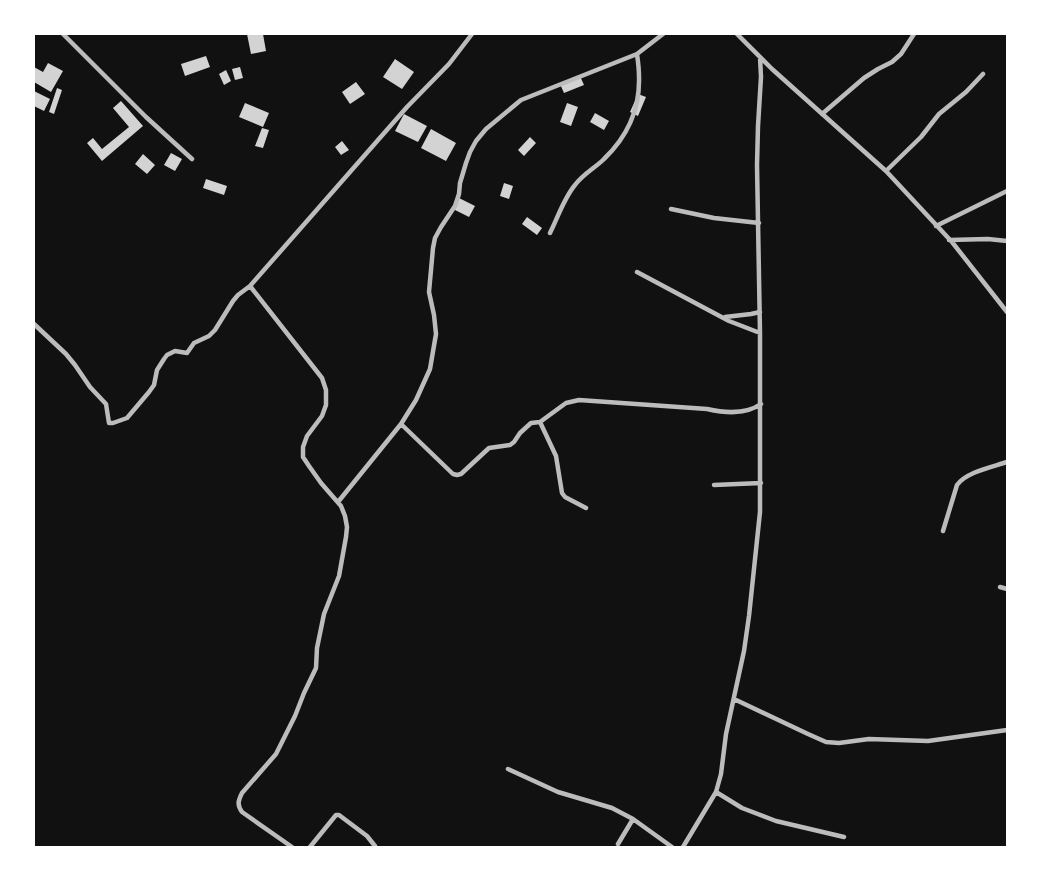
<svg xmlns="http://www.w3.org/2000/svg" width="1041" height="881" viewBox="0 0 1041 881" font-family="'Space Grotesk',sans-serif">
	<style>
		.building { fill: #d3d3d3 }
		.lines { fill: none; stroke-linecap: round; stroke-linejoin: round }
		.minor { stroke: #bcbcbc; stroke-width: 4.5 }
	</style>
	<rect width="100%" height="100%" fill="#111"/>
	<path class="building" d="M247,34H263L266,51L251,54Z
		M206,56L210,67L185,76L181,64Z
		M395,59L414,72L402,89L383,77Z
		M48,63L63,71L51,92L34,82V67L43,72Z
		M240,67L243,78L235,80L232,69Z
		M226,70L231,81L224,85L219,74Z
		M580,76L584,85L564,93L560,84Z
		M356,82L365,94L350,104L342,92Z
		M57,88L62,90L54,114L49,112Z
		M34,91L50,99L44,111L34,106Z
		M638,94L646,97L638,116L630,112Z
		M121,101L143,126L102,161L87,143L93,138L102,149L129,127L113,108Z
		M245,103L269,113L263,127L239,117Z
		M567,103L578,107L571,126L560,122Z
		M595,113L609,121L604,130L590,122Z
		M404,114L427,126L418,142L395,131Z
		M262,128L269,130L263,148L255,146Z
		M431,129L456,143L446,161L421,148Z
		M530,137L536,143L524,156L518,150Z
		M342,141L349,150L341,155L335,147Z
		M171,153L182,159L175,171L164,165Z
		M143,154L155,165L147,174L135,164Z
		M206,179L227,186L224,195L203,188Z
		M504,183L513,186L509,199L500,196Z
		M459,198L475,206L469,217L453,209Z
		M527,217L542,228L537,235L522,224Z"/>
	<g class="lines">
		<path class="minor" d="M63,34L146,117L192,159
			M737,34L772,69L886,171L952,242L1007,312
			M822,114L864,78L878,69L892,62L901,54L914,34
			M886,171L921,137L939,114L966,92L983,74
			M671,209L714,218L759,223
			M936,226L1007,191
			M550,233C558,217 564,198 575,185C583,174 595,168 604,159C627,137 640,110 639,77C639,69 638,61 637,54
			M949,240L988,239L1007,241
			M637,272L729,321L760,333
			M250,286L322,378L326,390V405L322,416L307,436L303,447V457L309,466L321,483L341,506L345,516L347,527L346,537L339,576L324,614L317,648L316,668L304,693L295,716L276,754L242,793C238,801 237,805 242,812L292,847
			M725,317L751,314L760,312
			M34,324L66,354L75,365L90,387L106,404L109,423H113L127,418L149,392L154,385L157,370L164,359L167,355L175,351L187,353L194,343L209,336L215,330L233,301L238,295L250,286L407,107L449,64L472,34
			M540,422L556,456L562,493L565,497L586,508
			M401,424L453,474L457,475L461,474L489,448L510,445L514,442L520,433L531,423L540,422L566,403L579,400L707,409C725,413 745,415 761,404
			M714,485L761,483
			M338,502L401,424L416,400L430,369L436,334L434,315L429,292L433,248L435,238L441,227L455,206L459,194L460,183L466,163L470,152L476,141L486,129L521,100L637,54L663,34
			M943,531L957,485C966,472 992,467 1007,462
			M1000,587L1007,589
			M734,699L808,734L826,742L839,743L869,739L928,741L1007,730
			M508,769L558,792L612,808L633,819L672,847
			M716,792L742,808L776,821L844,837
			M618,844L633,819
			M310,847L336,815H339L367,836L375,846
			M683,847L716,792L721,774L726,734L744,651L749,616L760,512V333L757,165L758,126L761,77L760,57"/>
	</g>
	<rect width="1041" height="881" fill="none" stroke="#ffffff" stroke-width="70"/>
</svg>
